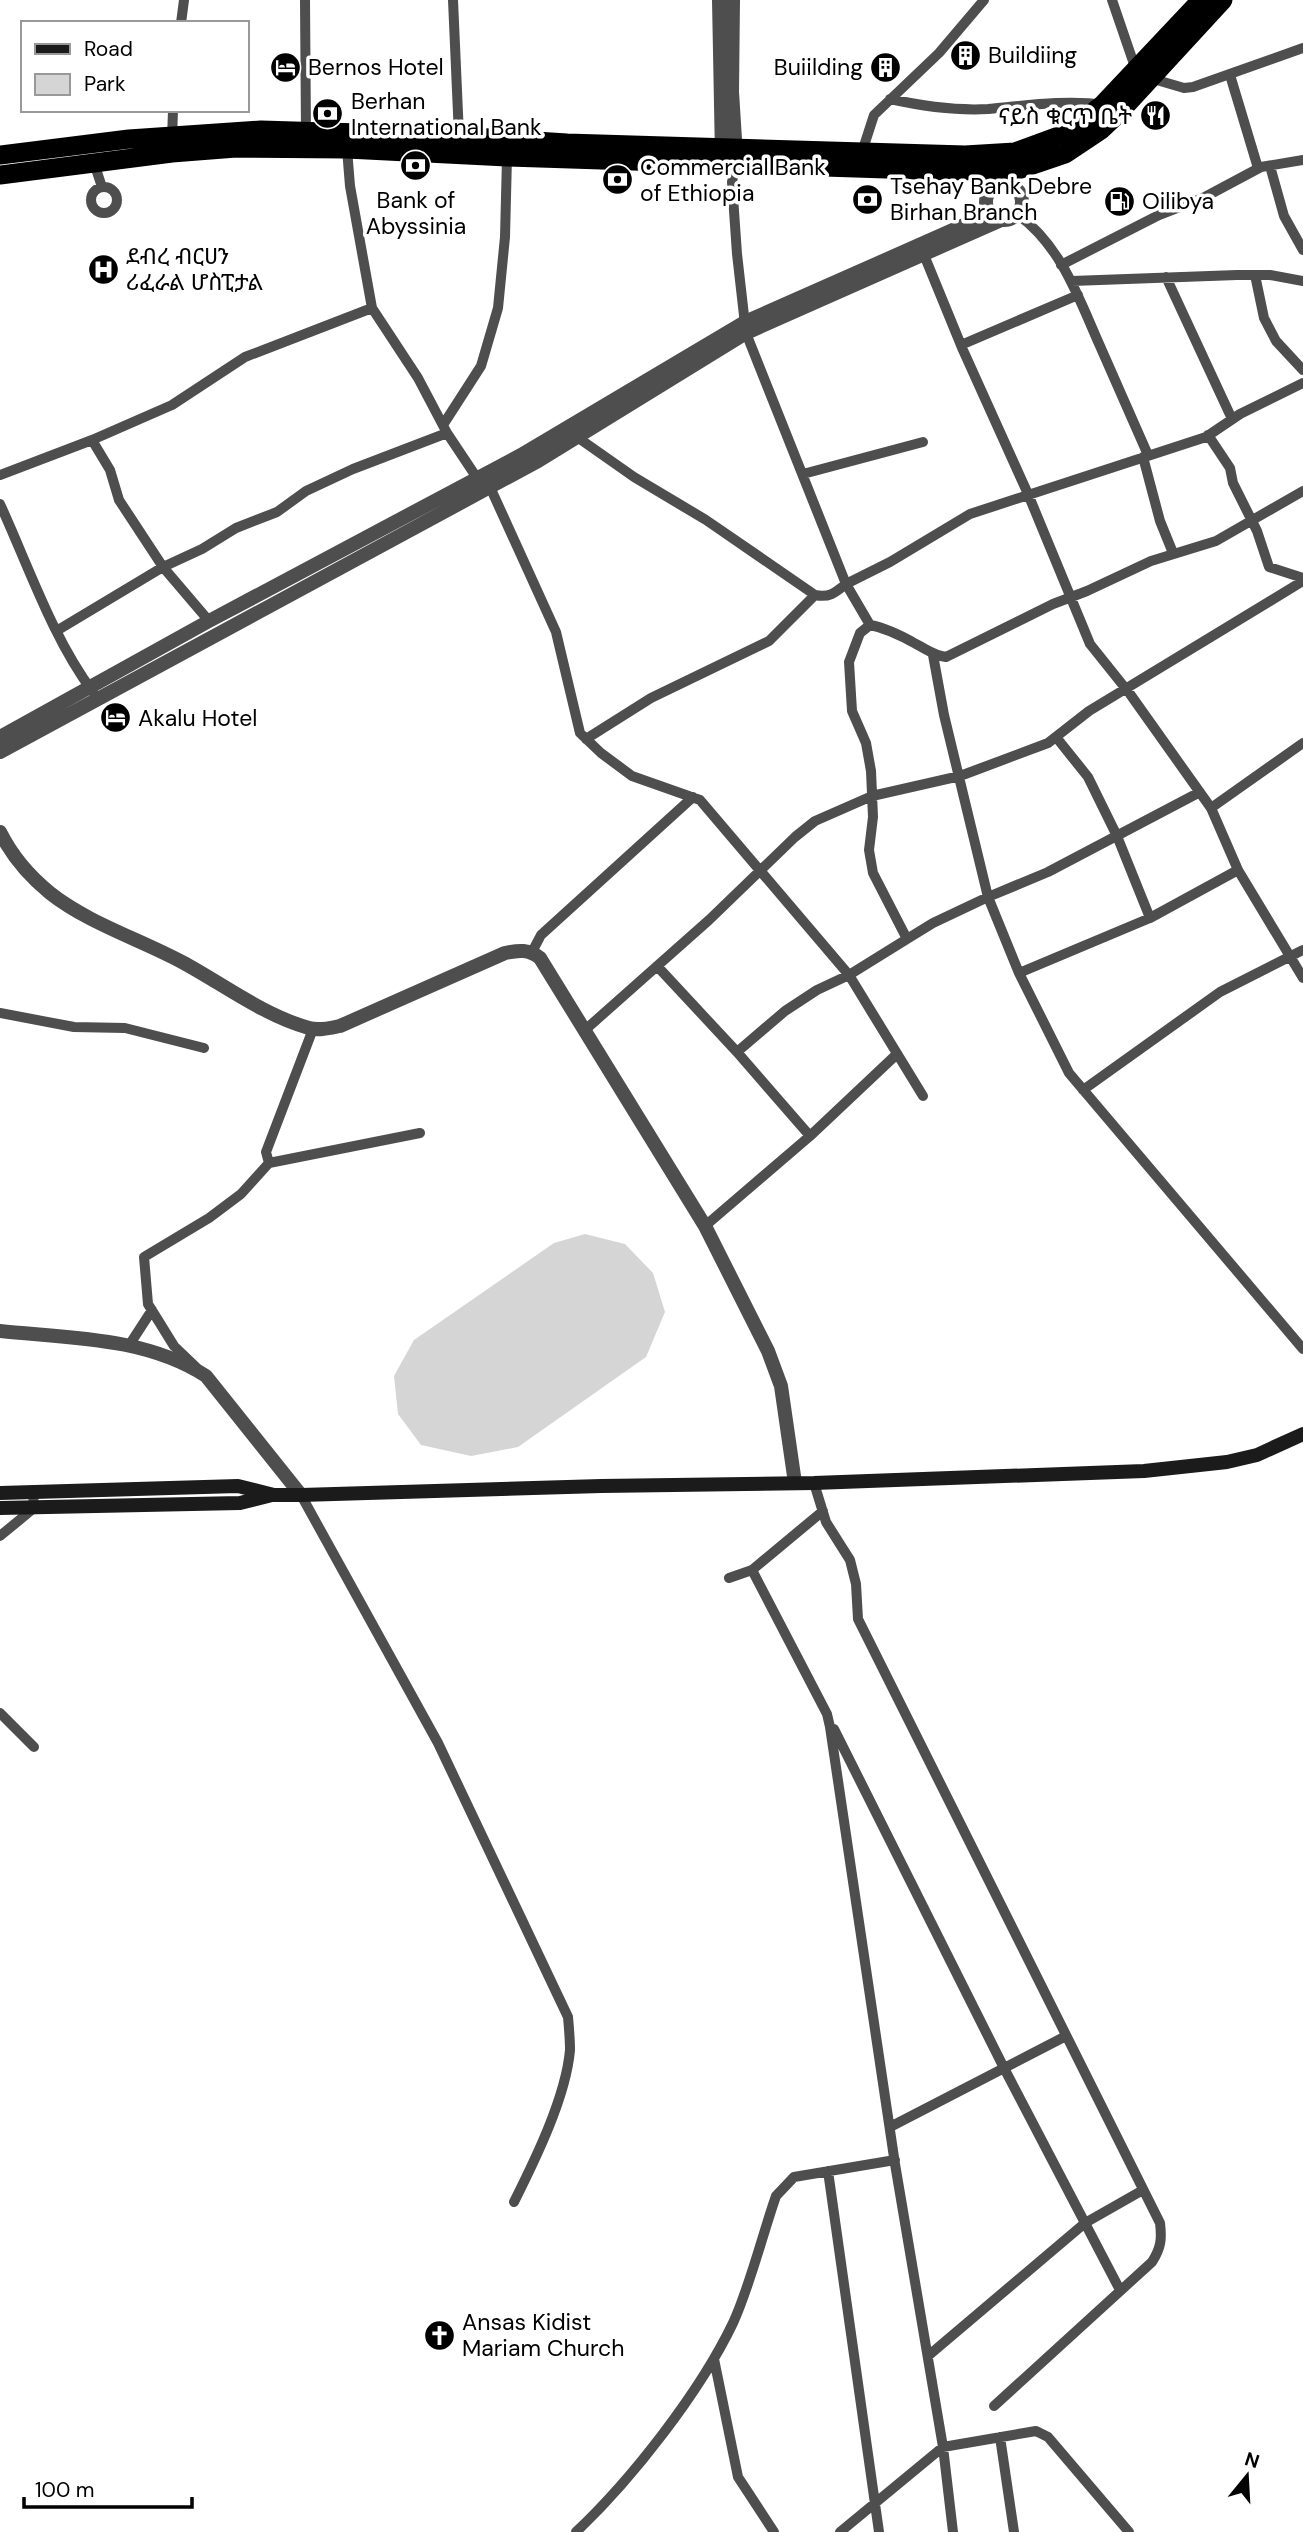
<svg xmlns="http://www.w3.org/2000/svg" width="1303" height="2532" viewBox="0 0 1303 2532" font-family="'DM Sans','Noto Sans Ethiopic',sans-serif">
	<style>
		.green { fill: #d5d5d5 }
		.lines { fill: none; stroke-linecap: round; stroke-linejoin: round }
		.minor { stroke: #4e4e4e; stroke-width: 10 }
		.tertiary { stroke: #4e4e4e; stroke-width: 14 }
		.secondary { stroke: #1b1b1b; stroke-width: 14 }
		.trunk { stroke: #000; stroke-width: 19 }
		.labels { text-anchor: middle; stroke-width: 7; stroke-linejoin: round; paint-order: stroke }
		.poi-label { font-size: 23px; fill: #000; stroke: #fff; text-anchor: start }
	</style>
	<rect width="100%" height="100%" fill="#fff"/>
	<path class="green" d="M585,1234L625,1244L653,1273L665,1312L646,1357L518,1447L471,1456L421,1445L398,1414L394,1376L414,1340L554,1243Z"/>
	<g class="lines">
		<path class="minor" d="M305,0L306,134
			M453,0L459,136
			M1112,0L1136,70
			M181,23L184,0
			M1230,75L1258,168
			M1150,78L1184,88L1193,87L1303,48
			M890,99C922,106 954,111 988,109C1021,106 1070,99 1102,105
			M172,140L173,110
			M347,149L350,186L372,308L418,378L447,433L477,478L490,487L556,632L580,733L601,753L632,776L700,800L849,975L923,1096
			M862,152L874,115L939,53L984,0
			M94,163L102,187
			M1270,166L1284,216L1303,250
			M91 200a13 13 0 1 1 26 0a13 13 0 1 1-26 0Z
			M1017,214C1061,245 1079,299 1100,346C1116,382 1132,419 1148,455
			M922,250L963,350L1028,494L1090,644L1130,694L1211,808L1238,870L1303,978
			M1061,265L1159,215L1203,198L1261,167L1303,160
			M1255,275L1264,318L1276,341L1303,370
			M1166,277L1232,419
			M1072,281L1237,275H1270L1303,281
			M961,345L1078,295
			M443,425L481,366L498,308L505,237L507,157
			M1208,435L1230,468L1233,483L1257,531L1269,567L1303,578
			M577,437L634,477L706,520L815,595C829,598 835,593 846,584L746,333L737,254L732,182L736,163
			M92,440L172,405L245,357L372,308
			M1143,457L1160,521L1173,553
			M803,474L923,442
			M0,475L92,440L110,470L119,500L163,567L209,621
			M0,504C28,565 53,639 93,692
			M870,625L846,584L890,562L970,514L1206,437L1240,414L1303,383
			M58,630L163,567L202,549L236,528L277,512L306,491L353,469L447,433
			M933,655L944,715L988,897L933,923L907,939L873,873L869,850L873,817L871,771L866,743L852,711L849,662L860,633L870,625C886,628 902,636 916,644C928,650 933,655 946,657L1053,604L1087,591L1151,561L1216,541L1303,491
			M1056,737L1088,777L1117,836L1150,918
			M586,739L651,698L769,641L815,595
			M1200,792L1048,872L988,897L1019,973L1069,1073L1303,1349
			M1211,808L1303,743
			M532,952L541,935L693,797
			M657,966L737,1052L810,1136
			M1019,973L1150,918L1238,870
			M0,1013L74,1027L125,1028L204,1048
			M585,1030L709,920L795,837L815,821L872,796L960,776L1048,743L1089,711L1303,581
			M737,1052L785,1011L817,990L849,975L907,939
			M1083,1090L1220,992L1303,950
			M269,1163L266,1152L313,1029
			M705,1226L810,1136L897,1054
			M128,1347L152,1310
			M196,1367L174,1346L148,1304L144,1257L209,1218L241,1194L269,1163L420,1133
			M814,1483L826,1522L850,1560L856,1584L858,1619L1160,2223C1162,2239 1161,2248 1152,2262L994,2406
			M301,1495L438,1743L568,2017C569,2028 570,2039 570,2050C566,2097 535,2160 514,2202
			M0,1536L34,1508L33,1492
			M752,1570L827,1714L830,1727L895,2164L943,2447L953,2532
			M729,1578L752,1570L823,1511
			M0,1713L34,1747
			M834,1729L1004,2068L1120,2290
			M890,2127L1066,2036
			M828,2171L879,2532
			M928,2356L1085,2223L1143,2190
			M714,2359L738,2477L774,2532
			M1000,2437L1014,2532
			M576,2532C632,2479 700,2392 733,2323C750,2286 762,2236 776,2196L794,2177L895,2160
			M840,2532L943,2447L1036,2431L1048,2437L1129,2532"/>
		<path class="tertiary" d="M719,0L722,156
			M733,0L732,92L736,155
			M986 202a18 18 0 1 1 36 0a18 18 0 1 1-36 0Z
			M0,737L209,621L521,455L745,322L971,222L987,207
			M0,752L538,461L746,333L1001,220
			M0,832C12,856 29,876 50,893C88,923 139,939 182,962C223,984 263,1015 309,1028C319,1031 330,1028 340,1026L505,953C519,950 529,949 540,958L705,1226L768,1351L781,1386L795,1483
			M0,1331C69,1338 146,1337 206,1376L301,1495"/>
		<path class="secondary" d="M0,1493L238,1486L274,1495H301L601,1486L814,1483L1144,1471L1227,1462L1257,1455L1303,1434
			M0,1508L240,1503L272,1495"/>
		<path class="trunk" d="M0,155L129,139L261,130L459,136L567,143L965,155L1015,152L1056,137L1075,126L1102,105L1201,0
			M0,175L172,153L236,148L347,149L507,157L948,171L1018,170L1065,154L1101,130L1118,114L1223,0"/>
	</g>
	<defs>
		<symbol id="building-disc" viewBox="-11 -11 22 22"><circle r="9.5" fill="#000" stroke="#fff"/><path d="M-4-6H4V6H1V3H-1V6H-4ZM-2.5-4.3h1.7v1.8h-1.7ZM.8-4.3h1.7v1.8H.8ZM-2.5-1h1.7V.8h-1.7ZM.8-1h1.7V.8H.8Z" fill="#fff"/></symbol>
		<symbol id="hotel-disc" viewBox="-11 -11 22 22"><circle r="9.5" fill="#000" stroke="#fff"/><path d="M-6-4.5h1.5V1H6V5H4.5V3h-9V5H-6ZM-4 0a1.8 1.8 0 1 1 3.6 0ZM.5 0V-2.5h3Q6-2.5 6 0Z" fill="#fff"/></symbol>
		<symbol id="bank-disc" viewBox="-11 -11 22 22"><circle r="9.5" fill="#000" stroke="#fff"/><path d="M-6-4H6V4H-6ZM0-2.3a2.3 2.3 0 1 0 0 4.6a2.3 2.3 0 1 0 0-4.6Z" fill="#fff"/></symbol>
		<symbol id="restaurant-disc" viewBox="-11 -11 22 22"><circle r="9.5" fill="#000" stroke="#fff"/><path d="M-5-6h1v4h1v-4h1v4h1v-4h1v5L-1.5 .5V6h-2V.5L-5-1ZM5-6V6H3V1.5H1.5Q1.5-4 5-6Z" fill="#fff"/></symbol>
		<symbol id="fuel-disc" viewBox="-11 -11 22 22"><circle r="9.5" fill="#000" stroke="#fff"/><path d="M-5.5-6h7V0h2V4h1.3V-2.5L3-4.5l.8-.8L6-3V5H2.5V1h-1V6h-7ZM-4.2-4.7v3.2H.2V-4.7Z" fill="#fff"/></symbol>
		<symbol id="hospital-disc" viewBox="-11 -11 22 22"><circle r="9.5" fill="#000" stroke="#fff"/><path d="M-5-5h3v3.5h4V-5h3V5h-3V1.5h-4V5h-3Z" fill="#fff"/></symbol>
		<symbol id="church-disc" viewBox="-11 -11 22 22"><circle r="9.5" fill="#000" stroke="#fff"/><path d="M-1.2-6h2.4v3.5h3.3v2.4h-3.3V6h-2.4V-.1h-3.3v-2.4h3.3Z" fill="#fff"/></symbol>
	</defs>
	<g fill-rule="evenodd">
		<use href="#building-disc" x="948" y="38" width="35" height="35"/>
		<use href="#hotel-disc" x="268" y="50" width="35" height="35"/>
		<use href="#building-disc" x="868" y="50" width="35" height="35"/>
		<use href="#bank-disc" x="310" y="96" width="35" height="35"/>
		<use href="#restaurant-disc" x="1138" y="98" width="35" height="35"/>
		<use href="#bank-disc" x="398" y="148" width="35" height="35"/>
		<use href="#bank-disc" x="600" y="162" width="35" height="35"/>
		<use href="#bank-disc" x="850" y="182" width="35" height="35"/>
		<use href="#fuel-disc" x="1102" y="184" width="35" height="35"/>
		<use href="#hospital-disc" x="86" y="252" width="35" height="35"/>
		<use href="#hotel-disc" x="98" y="700" width="35" height="35"/>
		<use href="#church-disc" x="422" y="2318" width="35" height="35"/>
	</g>
	<g class="labels">
		<g class="poi-label">
			<text x="988" y="63">Buildiing</text>
			<text x="308" y="75">Bernos Hotel</text>
			<text x="863" y="75" text-anchor="end">Buiilding</text>
			<text x="351" y="109">Berhan<tspan x="351" dy="26">International Bank</tspan></text>
			<text x="1132" y="124" text-anchor="end">ናይስ ቁርጥ ቤት</text>
			<text x="640" y="175">Commercial Bank<tspan x="640" dy="26">of Ethiopia</tspan></text>
			<text x="890" y="194">Tsehay Bank Debre<tspan x="890" dy="26">Birhan Branch</tspan></text>
			<text x="416" y="208" text-anchor="middle">Bank of<tspan x="416" dy="26">Abyssinia</tspan></text>
			<text x="1142" y="209">Oilibya</text>
			<text x="126" y="264">ደብረ ብርሀን<tspan x="126" dy="26">ሪፈራል ሆስፒታል</tspan></text>
			<text x="138" y="726">Akalu Hotel</text>
			<text x="462" y="2330">Ansas Kidist<tspan x="462" dy="26">Mariam Church</tspan></text>
		</g>
	</g>
	<rect x="21" y="21" width="228" height="91" fill="#ffffff" stroke="#999999" stroke-width="2"/>
	<rect x="35" y="44" width="35" height="10" fill="#1b1b1b" stroke="#999999" stroke-width="2"/>
	<text x="84" y="56" font-size="21" fill="#000000">Road</text>
	<rect x="35" y="74" width="35" height="21" fill="#d5d5d5" stroke="#999999" stroke-width="2"/>
	<text x="84" y="91" font-size="21" fill="#000000">Park</text>
	<g transform="translate(1247 2476) rotate(18)" stroke="#ffffff" stroke-width="5" paint-order="stroke">
	<path d="M0-5L12 26L0 18L-12 26Z" fill="#000000"/>
	<text y="-10" font-size="19" font-weight="bold" text-anchor="middle" fill="#000000">N</text>
	</g>
	<path d="M24 2497v10h168v-10" fill="none" stroke="#000000" stroke-width="3.5"/>
	<text x="35" y="2497" font-size="21" fill="#000000" stroke="#ffffff" stroke-width="5" paint-order="stroke">100 m</text>
</svg>
